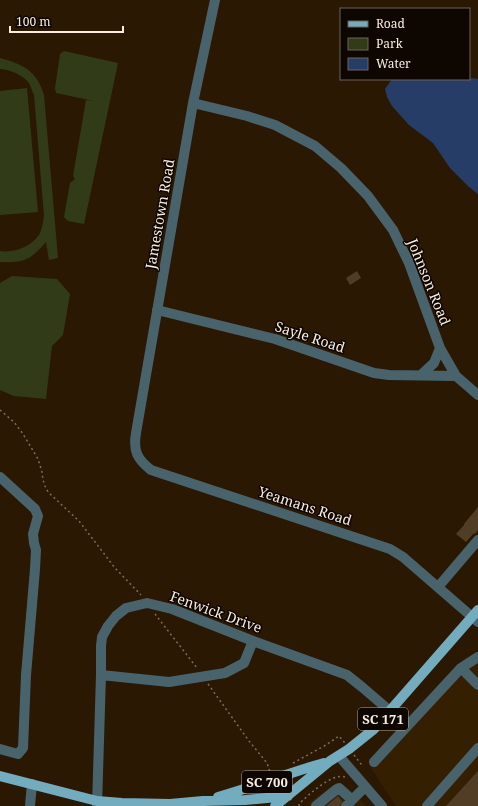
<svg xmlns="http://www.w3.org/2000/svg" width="478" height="806" viewBox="0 0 478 806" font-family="'Noto Serif',serif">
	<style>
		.built { fill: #351f01 }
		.green { fill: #323b18 }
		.water { fill: #263e67 }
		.building { fill: #513d26 }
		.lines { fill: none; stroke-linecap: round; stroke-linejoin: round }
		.path { stroke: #7c6c5a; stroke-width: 1.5; stroke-dasharray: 2 3; stroke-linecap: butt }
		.minor { stroke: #49636d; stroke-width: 10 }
		.major { stroke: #73abbf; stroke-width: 10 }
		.labels { text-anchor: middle; stroke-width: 3; stroke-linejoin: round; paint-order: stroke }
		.shield { fill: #0d0601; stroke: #b3a89d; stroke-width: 1 }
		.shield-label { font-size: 13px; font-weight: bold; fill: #faede0 }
		.street-label { font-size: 14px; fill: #faede0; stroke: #0d0601 }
	</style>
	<rect width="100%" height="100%" fill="#2a1802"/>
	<path class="built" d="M466,658L478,662V806H396L369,765L370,762Z
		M333,785H343L353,792L366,806H310L308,803Z"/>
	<path class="green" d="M64,51L118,63L84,224L68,221L64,217L70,183L75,179L73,176L86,100L94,101L56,93L55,88L60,54Z
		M0,58C23,64 37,71 44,95L58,258L49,260L46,242C30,260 25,263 0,262V251C15,253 30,247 39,235C42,230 43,222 44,216L34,95C32,91 31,87 29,83C22,74 10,70 0,69Z
		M27,88L38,212L0,215V91Z
		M12,276L57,279L70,294L63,335L52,346L46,399L14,396L0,390V283Z"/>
	<path class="water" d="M469,78L478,79V194L469,187L450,168L433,143L409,125L392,106L387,97L385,89L392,79H469Z"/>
	<path class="building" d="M357,271L361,278L350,285L346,278Z
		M478,507V530L475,534L474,533L466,542L456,534L464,525V524Z
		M478,771V806H446Z
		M338,796L342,801L340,806H326Z"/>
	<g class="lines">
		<path class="path" d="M0,410L14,422L23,434L38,459L42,472L43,480L45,486L48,492L79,521L115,568L141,595
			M155,614L197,668
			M208,684L249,741L267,763L270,772
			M354,755L361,764L359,766
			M293,763L326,745L339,736L345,743
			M299,806V804C307,796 333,772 345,777"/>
		<path class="minor" d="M215,0L193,103L136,433C133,451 137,459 151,470L390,549L403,557L478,622
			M193,103L247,116L275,125L315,146L341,168L368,196L393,230L409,263L440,348L456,376L478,395
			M157,310L275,339L374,373L389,375L456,376
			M421,375L434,363L440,348
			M0,477L35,509L38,516L33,534L34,543L36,550L35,569L26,675L23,748L18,754L0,749
			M438,587L478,540
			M461,668L478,685
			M101,675L169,682L225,673L244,663L253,641
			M339,756L382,806
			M374,762L461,668L478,657
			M30,806L32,784
			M97,806L101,675V646L102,637L108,626L116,616L126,608L147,603L172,609L253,641L347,675L362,687L390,711
			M316,806L337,789L339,788L352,800
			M346,806L365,787
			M427,806L478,748"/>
		<path class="major" d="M0,776L97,801L122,803L170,804L203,801L245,800L288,796
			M218,797C254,787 288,773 324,763
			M275,806L330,761L349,749L374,729L478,610"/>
	</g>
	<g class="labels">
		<g class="shield">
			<rect x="358" y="708" width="50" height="22" rx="3"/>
			<rect x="242" y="771" width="50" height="22" rx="3"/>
		</g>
		<g class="shield-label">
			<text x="383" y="724">SC 171</text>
			<text x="267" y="787">SC 700</text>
		</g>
		<g class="street-label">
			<text transform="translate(160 214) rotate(-80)" y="5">Jamestown Road</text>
			<text transform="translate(429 282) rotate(68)" y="5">Johnson Road</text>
			<text transform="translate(310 337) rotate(18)" y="5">Sayle Road</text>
			<text transform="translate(305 506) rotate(18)" y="5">Yeamans Road</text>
			<text transform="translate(216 612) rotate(20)" y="5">Fenwick Drive</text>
		</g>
	</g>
	<rect x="340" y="8" width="130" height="72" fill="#0d0601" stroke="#6c625a"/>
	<rect x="348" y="21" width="20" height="6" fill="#73abbf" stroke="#6c625a"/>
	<text x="376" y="28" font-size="12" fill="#faede0">Road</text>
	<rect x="348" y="38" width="20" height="12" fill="#323b18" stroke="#6c625a"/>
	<text x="376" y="48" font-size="12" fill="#faede0">Park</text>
	<rect x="348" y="58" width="20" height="12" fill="#263e67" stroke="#6c625a"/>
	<text x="376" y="68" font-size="12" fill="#faede0">Water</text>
	<path d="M10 26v6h113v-6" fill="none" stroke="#faede0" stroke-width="2"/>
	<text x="16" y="26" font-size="12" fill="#faede0" stroke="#0d0601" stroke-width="3" paint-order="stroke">100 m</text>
</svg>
